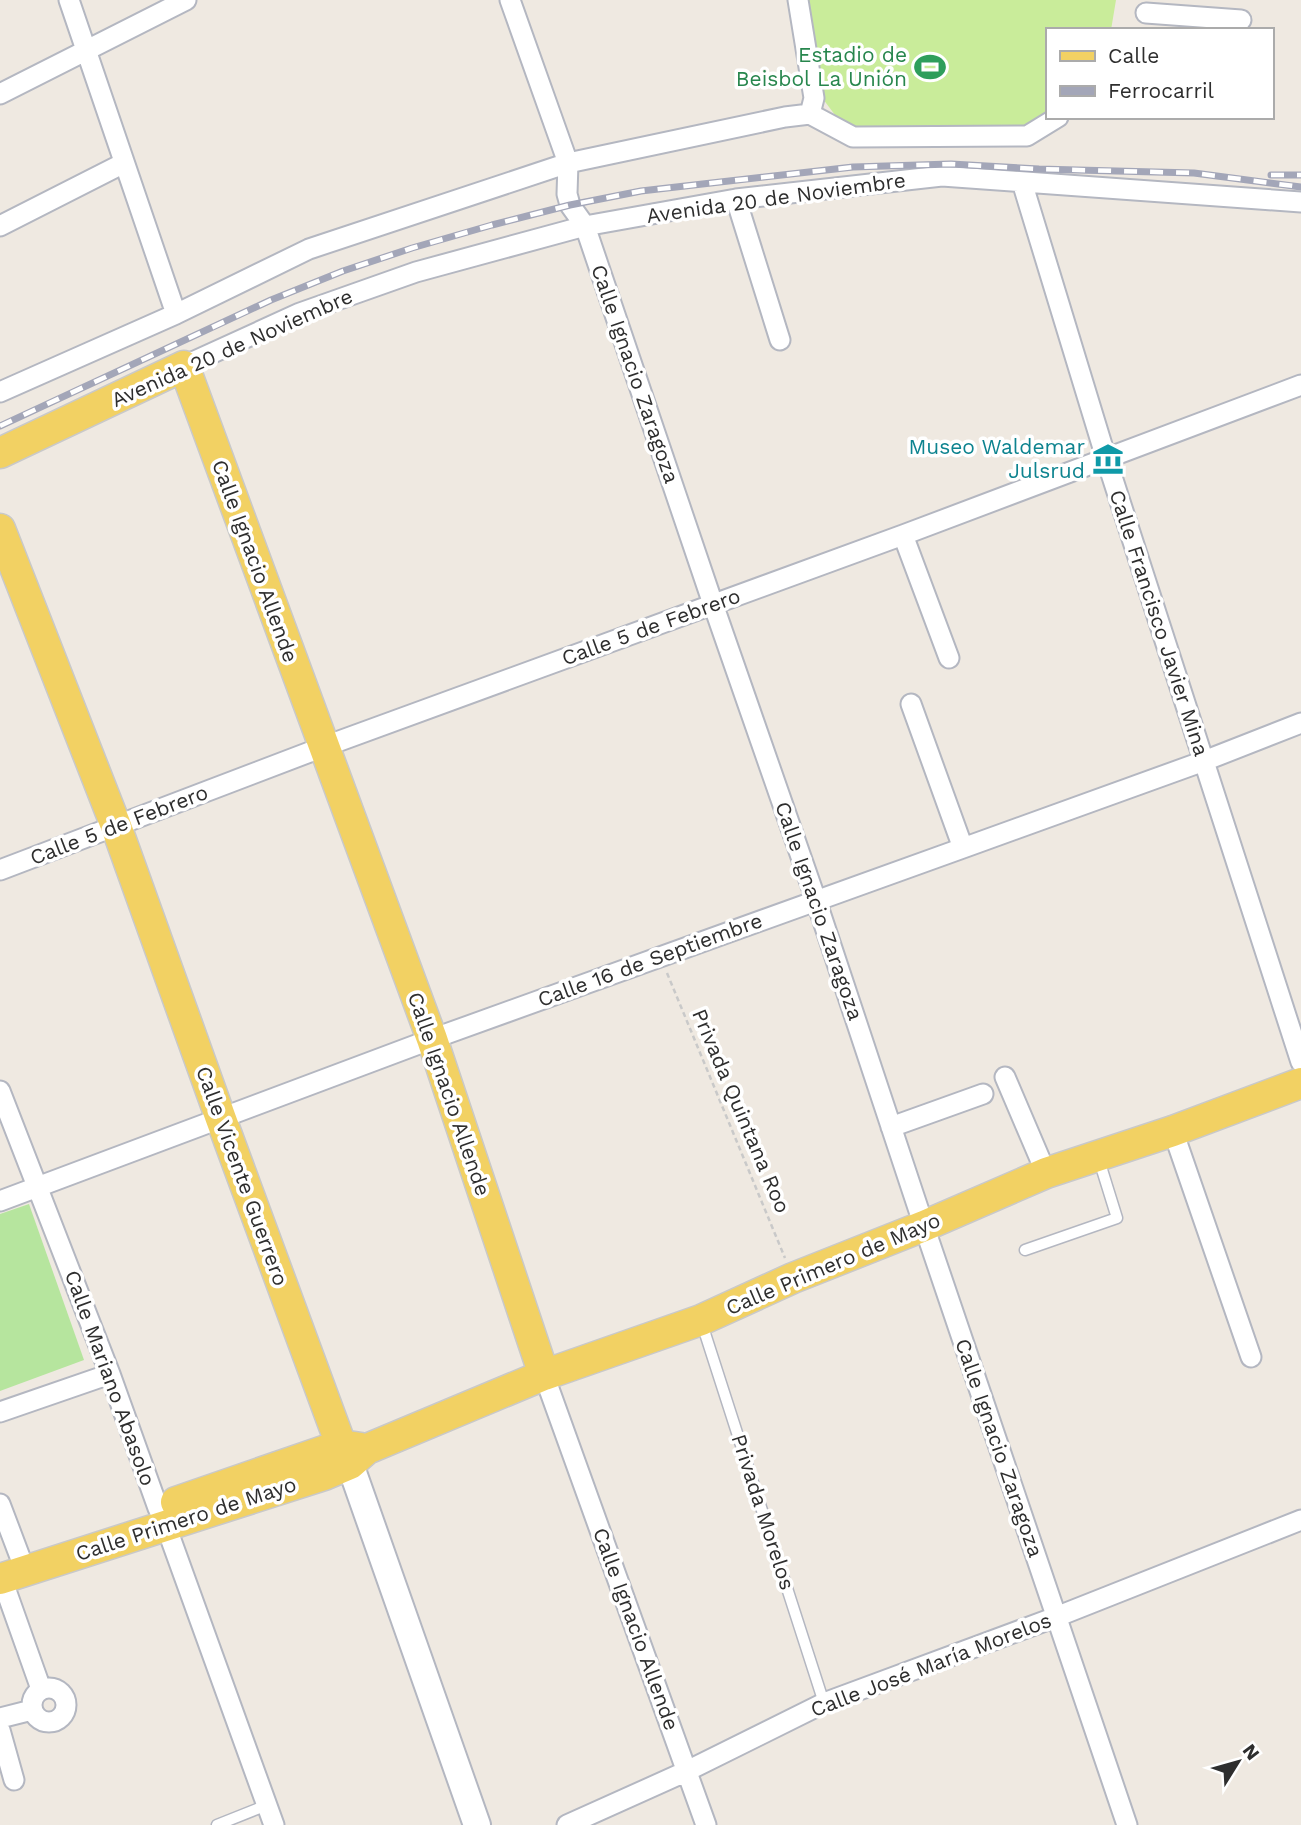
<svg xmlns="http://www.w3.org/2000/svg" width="1301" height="1825" viewBox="0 0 1301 1825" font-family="'Work Sans',sans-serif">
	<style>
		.garden { fill: #b6e59e }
		.pitch { fill: #c9ec9a }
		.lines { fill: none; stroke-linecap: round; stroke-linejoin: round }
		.lane-casing { stroke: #b4b7c1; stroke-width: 13 }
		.street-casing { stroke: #b4b7c1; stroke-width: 23 }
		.secondary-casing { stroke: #b4b7c1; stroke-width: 30 }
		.primary-casing { stroke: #c9c9c9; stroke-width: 33 }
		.path { stroke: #c9c9c9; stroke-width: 2.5; stroke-dasharray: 5 3.5; stroke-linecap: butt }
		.lane { stroke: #fff; stroke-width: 10 }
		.street { stroke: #fff; stroke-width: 19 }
		.secondary { stroke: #fff; stroke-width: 26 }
		.primary { stroke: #f2d163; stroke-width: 30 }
		.rail-casing { stroke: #a3a6b8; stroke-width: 7 }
		.rail { stroke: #fff; stroke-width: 4.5; stroke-dasharray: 13; stroke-linecap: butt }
		.labels { text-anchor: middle; stroke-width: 7; stroke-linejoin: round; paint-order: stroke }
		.leisure-label { font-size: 21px; fill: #27864d; stroke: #fff; text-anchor: end }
		.street-label { font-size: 21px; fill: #2e2e2e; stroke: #fff }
		.culture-label { font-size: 21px; fill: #0d838f; stroke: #fff; text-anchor: end }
	</style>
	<rect width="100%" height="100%" fill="#efe9e1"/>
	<path class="garden" d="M29,1204L84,1360L0,1391V1214Z"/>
	<path class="pitch" d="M805,0H1116L1111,30H1047V113L1028,128L847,131L817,91Z"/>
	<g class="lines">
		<defs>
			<path id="lane" d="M1025,1250L1117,1218L1099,1160
				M702,1324L824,1703
				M217,1825L267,1805"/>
			<path id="street" d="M69,0L176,314
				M510,0L568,163L567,194L570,205L585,226L713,604L816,900L924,1226L1127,1825
				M798,0L814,98L810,114
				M1146,13L1241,20
				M0,94L186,0
				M1022,182L1106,458L1301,1062
				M736,199L780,340
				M0,226L124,163
				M184,366L300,313L416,272L585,226L736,199L942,176L1301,202
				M0,392L176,314L309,249L568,163L785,117L810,114L853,137L1027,136L1058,117
				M903,535L949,658
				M911,704L963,848
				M0,870L323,747L903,535L1301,385
				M1005,1077L1046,1173
				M0,1091L110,1374L158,1508L166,1526L274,1825
				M891,1127L983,1094
				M1173,1131L1251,1357
				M0,1201L432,1039L963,848L1204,761L1301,723
				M544,1375L706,1825
				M0,1412L110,1374
				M0,1504L20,1557
				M2,1579L41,1689
				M32 1705a17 17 0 1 1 34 0a17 17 0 1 1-34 0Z
				M0,1718L32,1710
				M0,1730L14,1780
				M567,1825L687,1771L824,1703L1056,1617L1301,1520"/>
			<path id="secondary" d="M350,1464L477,1825"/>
			<path id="primary" d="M0,453L184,366L432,1039L544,1375
				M0,529L116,826L221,1119L341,1445L350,1464
				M176,1502L341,1445L361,1448
				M0,1579L324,1475L350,1464L367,1449L544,1375L701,1320L793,1278L924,1226L1046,1173L1173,1131L1301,1083"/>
		</defs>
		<use href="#lane" class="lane-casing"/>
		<use href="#street" class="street-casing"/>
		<use href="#secondary" class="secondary-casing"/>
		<use href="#primary" class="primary-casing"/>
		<path class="path" d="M667,973L785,1258"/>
		<use href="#lane" class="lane"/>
		<use href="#street" class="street"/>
		<use href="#secondary" class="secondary"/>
		<use href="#primary" class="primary"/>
		<defs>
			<path id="rail" d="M1271,175H1301
				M0,426L271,300L343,271L412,248L492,225L570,205L641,191L853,167L951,164L1039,169L1194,173L1301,187"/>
		</defs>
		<use href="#rail" class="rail-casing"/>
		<use href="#rail" class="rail"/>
	</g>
	<defs>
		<symbol id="stadium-bare" viewBox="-9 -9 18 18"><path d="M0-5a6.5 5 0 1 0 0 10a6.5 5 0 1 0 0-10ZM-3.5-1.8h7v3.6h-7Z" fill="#2e9e5b" stroke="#fff" stroke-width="2.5" paint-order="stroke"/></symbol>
		<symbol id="museum-bare" viewBox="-9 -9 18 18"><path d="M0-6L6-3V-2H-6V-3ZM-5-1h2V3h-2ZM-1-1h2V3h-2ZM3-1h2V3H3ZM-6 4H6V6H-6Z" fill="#0f9aa8" stroke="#fff" stroke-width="2.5" paint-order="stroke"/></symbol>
	</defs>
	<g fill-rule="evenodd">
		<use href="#stadium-bare" x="908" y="45" width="44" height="44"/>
		<use href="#museum-bare" x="1086" y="437" width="44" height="44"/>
	</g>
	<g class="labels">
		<g class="leisure-label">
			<text x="907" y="62">Estadio de<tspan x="907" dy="24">Beisbol La Unión</tspan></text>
		</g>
		<g class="street-label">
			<text transform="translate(776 198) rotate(-8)" y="7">Avenida 20 de Noviembre</text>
			<text transform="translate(232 348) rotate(-24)" y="7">Avenida 20 de Noviembre</text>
			<text transform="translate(635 374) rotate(71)" y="7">Calle Ignacio Zaragoza</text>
			<text transform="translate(255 561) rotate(70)" y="7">Calle Ignacio Allende</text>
			<text transform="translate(1159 623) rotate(72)" y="7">Calle Francisco Javier Mina</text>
			<text transform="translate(651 627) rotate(-20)" y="7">Calle 5 de Febrero</text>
			<text transform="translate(119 825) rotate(-21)" y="7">Calle 5 de Febrero</text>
			<text transform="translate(819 911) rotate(71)" y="7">Calle Ignacio Zaragoza</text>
			<text transform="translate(650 960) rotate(-20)" y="7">Calle 16 de Septiembre</text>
			<text transform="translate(449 1094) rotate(71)" y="7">Calle Ignacio Allende</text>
			<text transform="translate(741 1111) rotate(67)" y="7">Privada Quintana Roo</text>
			<text transform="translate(242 1176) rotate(70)" y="7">Calle Vicente Guerrero</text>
			<text transform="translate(833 1264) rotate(-23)" y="7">Calle Primero de Mayo</text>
			<text transform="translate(110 1378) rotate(70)" y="7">Calle Mariano Abasolo</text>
			<text transform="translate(999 1448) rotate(71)" y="7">Calle Ignacio Zaragoza</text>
			<text transform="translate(763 1512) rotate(72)" y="7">Privada Morelos</text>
			<text transform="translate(186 1519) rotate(-18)" y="7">Calle Primero de Mayo</text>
			<text transform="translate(636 1629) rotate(70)" y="7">Calle Ignacio Allende</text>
			<text transform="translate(931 1665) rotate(-21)" y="7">Calle José María Morelos</text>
		</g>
		<g class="culture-label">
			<text x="1085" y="454">Museo Waldemar<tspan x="1085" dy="24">Julsrud</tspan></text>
		</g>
	</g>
	<rect x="1046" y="28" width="228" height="91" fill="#ffffff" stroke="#ababab" stroke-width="2"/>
	<rect x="1060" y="51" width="35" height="10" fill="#f2d163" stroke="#ababab" stroke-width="2"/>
	<text x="1108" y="63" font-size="21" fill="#2e2e2e">Calle</text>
	<rect x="1060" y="86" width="35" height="10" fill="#a3a6b8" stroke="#ababab" stroke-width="2"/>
	<text x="1108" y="98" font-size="21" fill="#2e2e2e">Ferrocarril</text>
	<g transform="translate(1238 1762) rotate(53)" stroke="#ffffff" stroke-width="5" paint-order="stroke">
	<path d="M0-5L12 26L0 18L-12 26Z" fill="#2e2e2e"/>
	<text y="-10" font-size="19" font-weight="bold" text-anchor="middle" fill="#2e2e2e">N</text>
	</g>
</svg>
